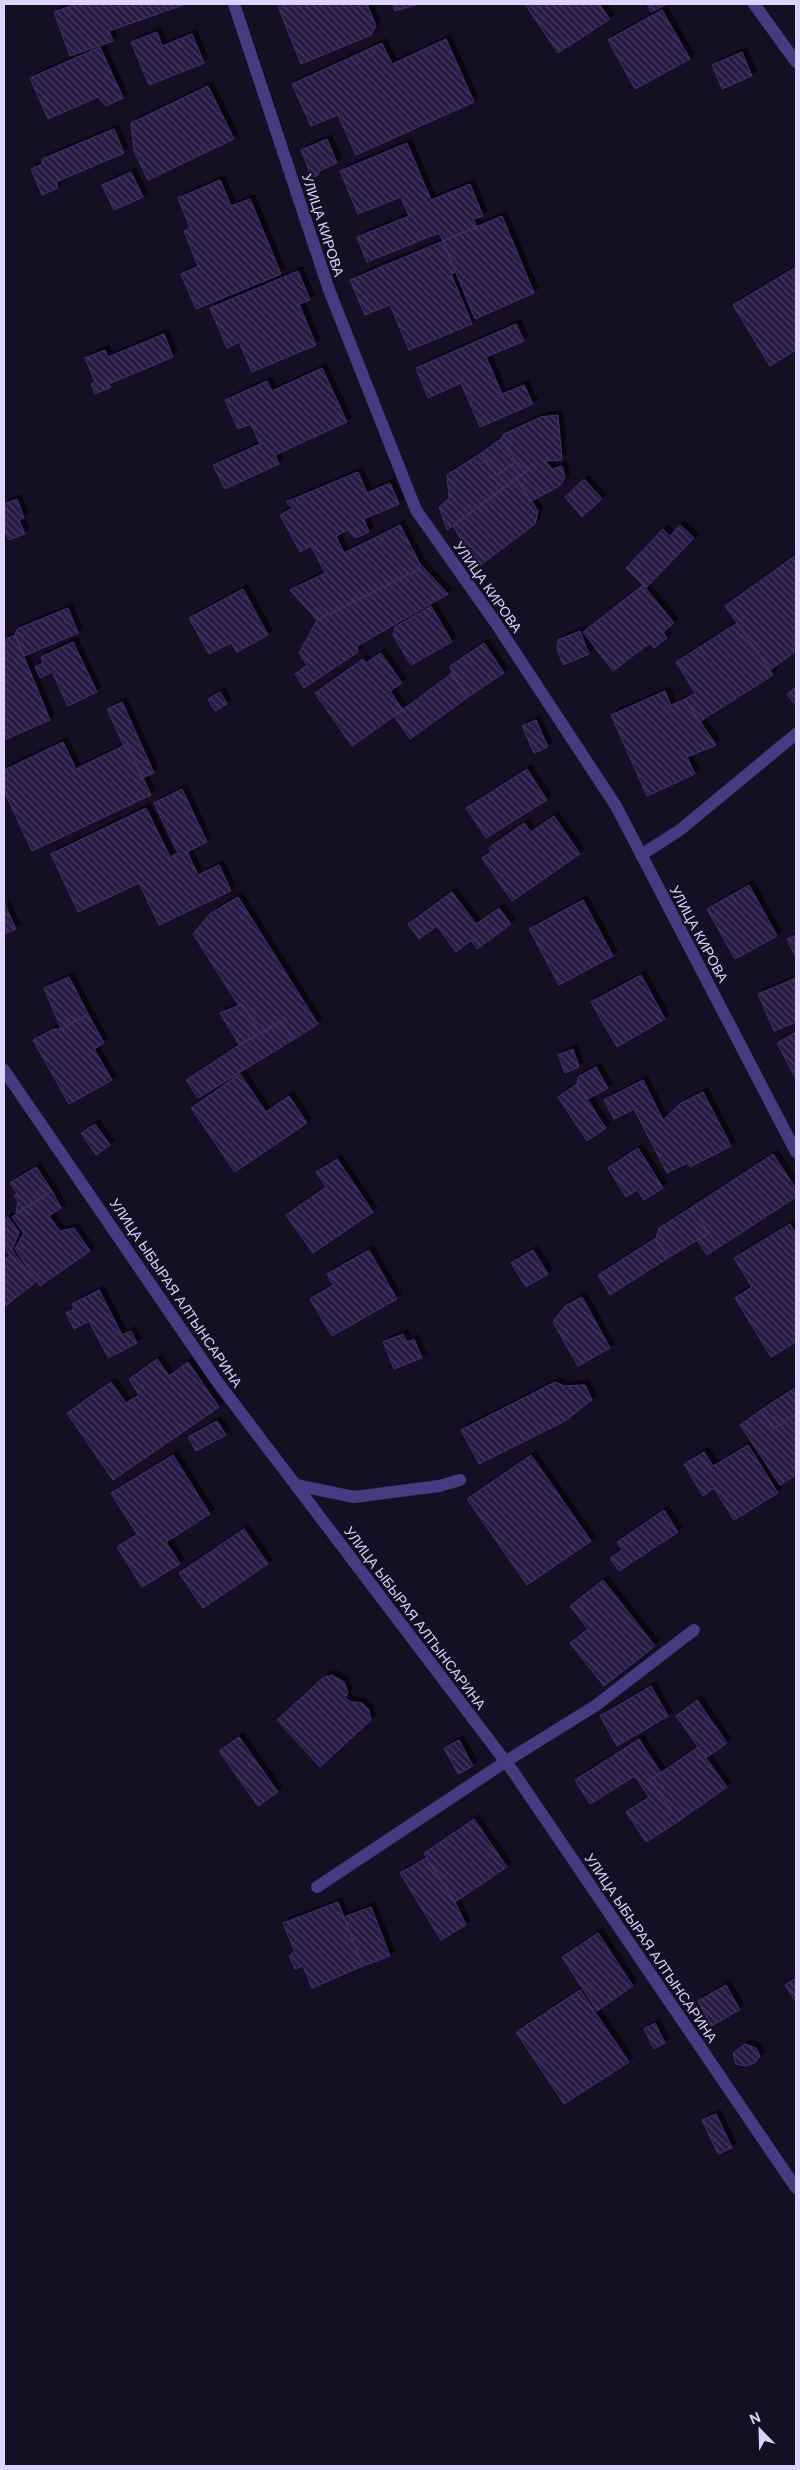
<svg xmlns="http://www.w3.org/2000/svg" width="800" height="2470" viewBox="0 0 800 2470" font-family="'DM Sans',sans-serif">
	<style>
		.building { fill: url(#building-back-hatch); stroke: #422e6f; filter: url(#shadow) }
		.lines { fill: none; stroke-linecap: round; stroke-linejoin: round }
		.minor { stroke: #453b81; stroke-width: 12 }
		.labels { text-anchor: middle; stroke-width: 4; stroke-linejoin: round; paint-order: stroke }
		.street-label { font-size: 14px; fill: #dcd3fe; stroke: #150f24 }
	</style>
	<defs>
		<pattern id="building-back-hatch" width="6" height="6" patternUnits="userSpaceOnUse" patternTransform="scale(1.25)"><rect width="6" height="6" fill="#281b44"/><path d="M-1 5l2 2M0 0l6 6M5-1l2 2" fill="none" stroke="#473b60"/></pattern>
		<filter id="shadow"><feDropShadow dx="4.5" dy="-4.5" stdDeviation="0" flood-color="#0009"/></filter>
	</defs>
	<rect width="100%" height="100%" fill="#150f24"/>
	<path class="building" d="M76,4H182L183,5L109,31L113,41L70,56L54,12Z
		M277,4H367L376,26L371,35L301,64Z
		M393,4H419L395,11Z
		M525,4H599L610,19L558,53Z
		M647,4H667L651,12Z
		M662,10L690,59L635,89L608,40Z
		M157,32L162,46L192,34L204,63L149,85L131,42Z
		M446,39L474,102L356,155L338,115L311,126L292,84L382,43L392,64Z
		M100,47L123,98L106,106L98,97L48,119L30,78Z
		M742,52L752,76L722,89L712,65Z
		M208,86L234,139L148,180L134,151L131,123Z
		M114,129L124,153L56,182L58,188L42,195L31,169L42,164V159Z
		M327,139L337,163L321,170L317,176H308L310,172L301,150Z
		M407,143L431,200L470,184L483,216L473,219L477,227L443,241L439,233L367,262L357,237L409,216L401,197L358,214L340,171Z
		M131,172L143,197L114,210L102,185Z
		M220,180L231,206L250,199L281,274L196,309L181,274L198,266L184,231L190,228L178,198Z
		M502,216L534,293L475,319L443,241Z
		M443,241L455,272L451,274L472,324L409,350L390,305L365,315L350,280Z
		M796,267V350L770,366L733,305Z
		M298,271L310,300L299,304L316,345L252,372L239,342L227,348L210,308Z
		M516,324L524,341L486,357L502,394L524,385L533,404L480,427L461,383L428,398L416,368Z
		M164,334L173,357L109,384L111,387L95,394L91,384L95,382L85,358L105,350L108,357Z
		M322,368L347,422L275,455L279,464L225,489L213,465L260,444L251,424L238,429L225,400L267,381L272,391Z
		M558,415L562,460L545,461L552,469L562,466L565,477L561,485L530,502L516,477L529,470L516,462L501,439L504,434L541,417Z
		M501,439L516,462L496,475L481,453Z
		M481,453L496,475L516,462L529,470L447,530L439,507L449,498L447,475Z
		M358,472L367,493L390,483L399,504L364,519L369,532L355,538L348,530L336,536L344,553L400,525L420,564L419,569L317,620L290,590L325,573L311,546L300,552L280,515L293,508L286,502Z
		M516,477L538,511L535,524L478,567L453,526Z
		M584,479L602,499L582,517L565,497Z
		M17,499L24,518L19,520L25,534L9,540L4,528V504Z
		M680,525L694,538L646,588L626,568L663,529L670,536Z
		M796,555V651L770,670L725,606Z
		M420,564L448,594L357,646L358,652L304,688L295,674L307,665L299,653L317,620L419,569Z
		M643,585L674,623L663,632L667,638L654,648L650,643L613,671L583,632Z
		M243,589L268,635L237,652L231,643L209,654L189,618Z
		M431,606L452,642L411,665L393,635L395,627Z
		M68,608L78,633L24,656L15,635L17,629Z
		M737,623L773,675L699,722L685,699L695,693L676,662Z
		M580,631L589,654L563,665L557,649L558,640Z
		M15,635L50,720L4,740V640Z
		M73,642L97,692L68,706L52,672L40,678L35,667L43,663L41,657Z
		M484,643L504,673L468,697L452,673L450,666Z
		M381,653L402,683L390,691L403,710L352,746L315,693L363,659L366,663Z
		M452,673L468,697L410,739L394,716Z
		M796,687V706L787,694Z
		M665,691L671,705L685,699L716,745L687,757L695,774L647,796L611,715Z
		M220,692L227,704L215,711L208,699Z
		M122,702L154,773L142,778L127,744L124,746L107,709Z
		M536,720L548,747L534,753L522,726Z
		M63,742L76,769L127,744L151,795L32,851L4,791V770Z
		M527,769L547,800L486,838L466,808Z
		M182,789L207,842L187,852L198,875L219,865L231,891L159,925L139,883L78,912L51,854L146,808L170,857L178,853L154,803Z
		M554,816L580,854L512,901L482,858L490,853V847L524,823L531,832Z
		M749,885L777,936L735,959L707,909Z
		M452,892L476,924L499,908L511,924L477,949L471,940L456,952L437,926L419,939L408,924Z
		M238,897L318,1024L293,1040L281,1021L261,1034L242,1004L239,1006L193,934L211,913Z
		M583,900L613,956L559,985L529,929Z
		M4,903L16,929L4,934Z
		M796,935V958L787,939Z
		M641,975L665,1019L617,1047L591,1002Z
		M69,977L88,1014L61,1029L44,988Z
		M796,978V1022L774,1031L758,994Z
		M242,1004L261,1034L239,1045L220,1013Z
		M88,1014L104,1043L94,1049L112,1080L69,1104L33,1040L53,1029H61Z
		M281,1021L293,1040L198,1098L186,1080L239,1045Z
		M796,1032V1079L777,1043Z
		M573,1049L579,1067L565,1073L558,1055Z
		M596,1067L608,1088L586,1100L577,1084L578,1077Z
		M240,1074L266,1112L289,1096L307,1123L235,1172L191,1108Z
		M643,1080L663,1120L681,1103L703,1092L731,1146L690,1167L687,1163L667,1173L634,1109L614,1119L604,1100Z
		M577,1084L606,1128L587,1141L558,1097Z
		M95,1124L110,1145L96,1155L81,1133Z
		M638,1148L663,1188L644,1200L637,1190L626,1197L608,1168Z
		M773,1154L796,1189V1197L707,1255L697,1240L709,1233L692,1207Z
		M337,1159L373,1212L313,1253L286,1215L326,1187L316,1172Z
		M36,1167L52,1191L16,1213L18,1201L14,1195L17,1193L10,1183Z
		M52,1191L61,1208L49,1216L60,1231L74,1228L90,1251L40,1286L15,1249L24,1233L12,1217Z
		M692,1207L709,1233L668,1258L656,1238L659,1228Z
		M8,1217L19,1232L12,1250L36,1282L4,1307V1260L10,1256L4,1248V1220Z
		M790,1224L796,1234V1342L771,1357L735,1298L752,1287L734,1258Z
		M656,1238L668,1258L610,1295L598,1275Z
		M369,1250L397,1299L332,1336L310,1299L333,1285L327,1274Z
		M533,1250L548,1274L526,1287L511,1263Z
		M99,1290L122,1335L131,1331L137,1343L108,1358L89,1321L74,1329L66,1313L74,1309L72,1304Z
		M582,1297L610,1348L578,1366L553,1322L565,1306Z
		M403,1334L407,1342L414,1339L422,1358L394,1369L383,1342Z
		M157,1359L169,1376L188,1362L219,1407L113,1480L67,1413L111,1382L126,1403L139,1395L129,1379Z
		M555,1382L564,1386L585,1385L592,1400L565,1421L479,1464L461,1430Z
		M796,1387V1414L773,1429L761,1410Z
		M761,1410L773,1429L796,1414V1475L780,1485L740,1425Z
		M217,1421L226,1435L196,1451L188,1437Z
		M748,1445L778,1493L734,1520L714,1488L703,1496L684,1464L704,1452L713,1466Z
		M173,1455L210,1514L166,1542L180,1564L142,1587L117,1547L137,1534L111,1493Z
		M531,1455L591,1541L527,1585L467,1499Z
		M664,1510L678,1532L619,1571L610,1558L622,1550L617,1542Z
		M244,1529L268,1564L203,1608L179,1573Z
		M603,1580L655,1646L604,1686L570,1643L588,1629L570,1606Z
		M332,1675L344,1682L348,1693L345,1698L352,1702L362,1703L369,1710L371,1720L320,1767L277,1720L324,1677Z
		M651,1686L668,1716L617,1746L600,1716Z
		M697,1700L727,1743L706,1758L676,1716Z
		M239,1737L278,1792L258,1806L219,1751Z
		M639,1739L661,1773L650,1780L679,1821L646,1842L626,1812L649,1797L635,1776L590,1804L575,1780Z
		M459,1740L473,1766L458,1774L444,1748Z
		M698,1747L727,1787L679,1821L650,1780Z
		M474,1819L507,1867L455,1902L424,1853Z
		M426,1858L455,1902L466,1925L441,1940L400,1873Z
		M338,1902L363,1966L312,1988L303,1966L295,1969L289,1956L295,1952L283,1923Z
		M371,1907L390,1956L363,1966L344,1917Z
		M598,1933L633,1986L597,2011L562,1957Z
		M796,1978V2002L785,1985Z
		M726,1985L740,2010L711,2026L698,2001Z
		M580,1990L629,2062L564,2104L516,2032Z
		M655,2023L665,2043L654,2049L644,2029Z
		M745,2044L756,2048L760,2056L755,2063L745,2066L736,2064L733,2053Z
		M716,2114L732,2148L718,2154L702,2120Z"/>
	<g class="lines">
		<path class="minor" d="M234,4L329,290L416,510L495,622L616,806L796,1152
			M754,4L796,62
			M641,855L680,830L796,734
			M4,1070L216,1380L512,1770L796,2188
			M296,1485L354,1497L439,1486L460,1480
			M317,1887L505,1762L595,1706L694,1630"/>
	</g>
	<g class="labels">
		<g class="street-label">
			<text transform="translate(323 225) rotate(72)" y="5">УЛИЦА КИРОВА</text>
			<text transform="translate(488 587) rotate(55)" y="5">УЛИЦА КИРОВА</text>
			<text transform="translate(699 934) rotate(62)" y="5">УЛИЦА КИРОВА</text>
			<text transform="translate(176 1293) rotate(56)" y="5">УЛИЦА ЫБЫРАЯ АЛТЫНСАРИНА</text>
			<text transform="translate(415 1618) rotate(53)" y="5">УЛИЦА ЫБЫРАЯ АЛТЫНСАРИНА</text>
			<text transform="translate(651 1948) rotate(56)" y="5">УЛИЦА ЫБЫРАЯ АЛТЫНСАРИНА</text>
		</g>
	</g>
	<rect width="800" height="2470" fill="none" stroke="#dcd3fe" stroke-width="10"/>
	<g transform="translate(760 2430) rotate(337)" stroke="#150f24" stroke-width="4" paint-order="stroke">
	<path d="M0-4L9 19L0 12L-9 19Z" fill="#dcd3fe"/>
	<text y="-8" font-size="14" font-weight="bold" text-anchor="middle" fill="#dcd3fe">N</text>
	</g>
</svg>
